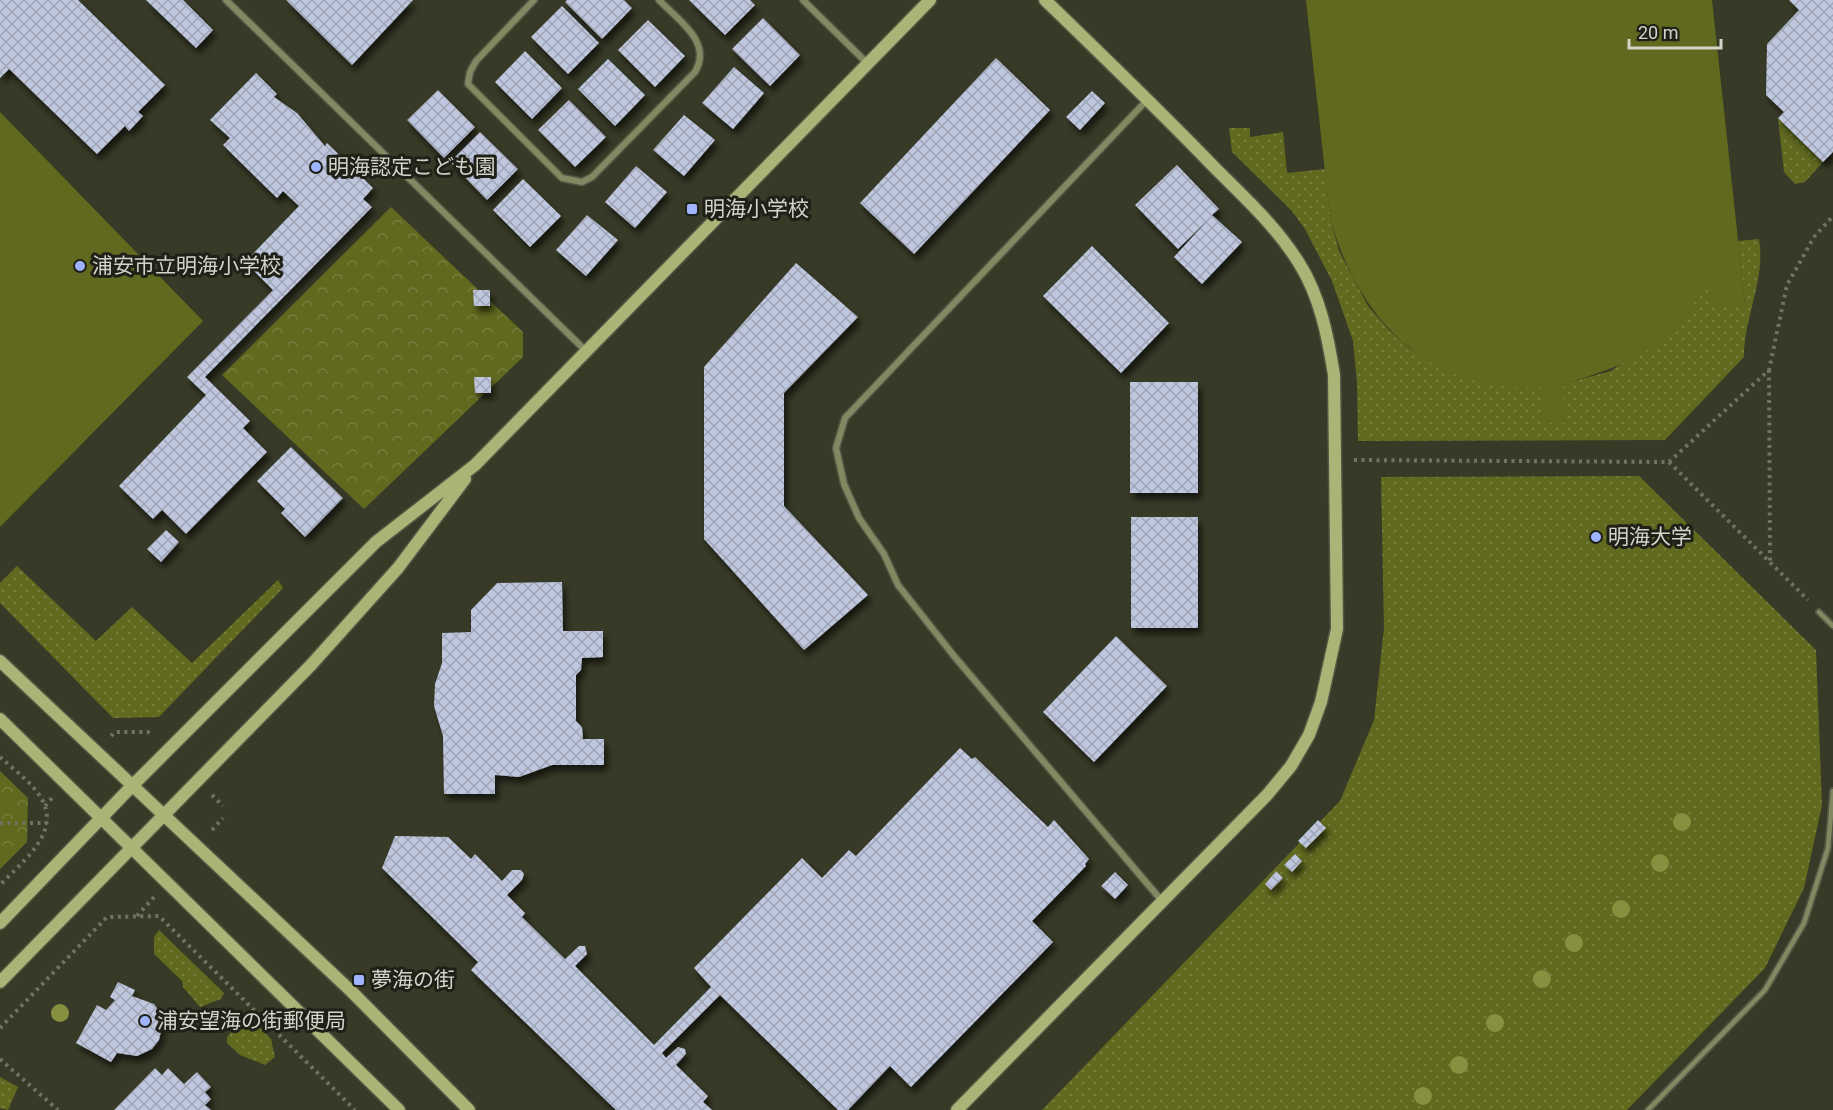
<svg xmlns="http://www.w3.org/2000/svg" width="1833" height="1110" viewBox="0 0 1833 1110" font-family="Roboto,'Noto Sans JP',sans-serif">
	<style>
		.grass { fill: url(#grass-dots) }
		.forest { fill: url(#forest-crowns) }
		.garden { fill: #61691f }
		.building { fill: url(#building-cross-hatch); filter: url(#shadow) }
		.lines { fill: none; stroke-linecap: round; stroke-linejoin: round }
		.lane-casing { stroke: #535643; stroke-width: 8 }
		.street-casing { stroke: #535643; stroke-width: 9 }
		.secondary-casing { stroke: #535643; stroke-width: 15 }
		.path { stroke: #707362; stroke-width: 4; stroke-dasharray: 3 4.5; stroke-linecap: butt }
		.lane { stroke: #828861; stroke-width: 4.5 }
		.street { stroke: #828861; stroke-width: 6 }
		.secondary { stroke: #abb476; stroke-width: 12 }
		.tree { fill: #86903f }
		.poi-dot { fill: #9eb4fd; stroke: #1f2017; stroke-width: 2 }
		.labels { text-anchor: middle; stroke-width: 6; stroke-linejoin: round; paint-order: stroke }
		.poi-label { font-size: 21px; fill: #d2d4c8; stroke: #1f2017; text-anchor: start }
	</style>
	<defs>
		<pattern id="grass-dots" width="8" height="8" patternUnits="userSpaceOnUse" patternTransform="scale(1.5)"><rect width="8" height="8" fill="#61691f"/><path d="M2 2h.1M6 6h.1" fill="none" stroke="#777e3e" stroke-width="1.8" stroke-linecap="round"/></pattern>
		<pattern id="forest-crowns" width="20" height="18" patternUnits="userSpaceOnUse" patternTransform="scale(1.5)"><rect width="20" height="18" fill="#61691f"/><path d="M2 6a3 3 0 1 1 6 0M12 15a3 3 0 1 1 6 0" fill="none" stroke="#777e3e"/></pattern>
		<pattern id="building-cross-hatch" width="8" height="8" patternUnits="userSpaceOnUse" patternTransform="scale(1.5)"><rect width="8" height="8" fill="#bfc7df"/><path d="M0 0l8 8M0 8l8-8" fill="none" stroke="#9fa5b6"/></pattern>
		<filter id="shadow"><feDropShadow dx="3.5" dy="6" stdDeviation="3" flood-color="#0009"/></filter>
	</defs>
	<rect width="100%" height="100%" fill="#373a26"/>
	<path class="grass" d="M1778,118L1823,162L1805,182L1795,184L1784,172Z
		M1229,128H1250V137L1283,132L1287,173L1325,169L1330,217L1339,251L1368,306L1389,330L1409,348L1437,365L1500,386L1543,387L1564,423L1562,384L1611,371L1686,316L1706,281L1745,304L1738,241L1759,239C1766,279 1744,317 1744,357L1665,440L1358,441L1357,383L1353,341L1332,281L1305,229L1291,210L1232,152Z
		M1639,476L1816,650L1822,805L1804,888L1765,968L1627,1110H1042L1340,801L1374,720L1384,628L1381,477Z
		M17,566L96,641L132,607L192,663L278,580L283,588L159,717L113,718L0,603V583Z
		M159,930L224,993L221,999L200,1007L183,987L182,981L154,954V937Z
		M253,1021L271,1039L275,1057L265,1065L240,1055L227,1043V1037L234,1029Z
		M0,1077L18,1087L8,1110L0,1108Z"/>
	<path class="forest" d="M391,207L523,332V357L364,509L222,375Z
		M0,771L28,798L27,842L0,869Z"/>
	<path class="garden" d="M1306,0H1712L1745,304L1711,306L1706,282C1699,293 1694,304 1687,315C1658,355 1608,371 1563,384L1564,423H1543L1542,387C1529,387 1515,388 1501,386C1409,375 1352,301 1330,217Z
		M0,112L203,321L0,527Z"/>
	<path class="building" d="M0,0H78L165,85L138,112L143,116L129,131L125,126L97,154L9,69L0,78Z
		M146,0H183L213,30L196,48Z
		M286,0H413L352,65Z
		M567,0H624L632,8L602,39L565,2Z
		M689,0H750L755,5L725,35Z
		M1789,0H1833V152L1823,162L1778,118L1784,112L1766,95L1767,44L1799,10Z
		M562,6L599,43L568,74L531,37Z
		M763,18L800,55L770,86L732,49Z
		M648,20L685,56L655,87L618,50Z
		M525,51L562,88L532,119L495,82Z
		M996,58L1050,110L914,254L860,203Z
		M608,59L645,95L615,126L578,89Z
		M734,67L764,93L733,129L702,103Z
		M256,73L277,94L274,97L297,113L325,146L327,143L373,188L363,199L372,207L205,377L250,421L243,428L267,452L186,534L162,510L153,519L119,486L206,395L187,377L273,290L245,262L299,206L283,191L277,198L223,145L230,138L210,120Z
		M438,90L475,127L444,158L407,120Z
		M1092,91L1105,103L1080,130L1066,117Z
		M569,100L606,137L575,167L538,130Z
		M684,115L715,140L684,176L653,150Z
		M480,132L518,169L487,200L450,162Z
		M1177,165L1219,209L1212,215L1242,242L1202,284L1174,257L1207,221L1178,249L1135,205Z
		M636,166L667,192L635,228L605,202Z
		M523,179L561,216L530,247L493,210Z
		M587,215L618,240L586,276L556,250Z
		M1092,246L1169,323L1121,373L1043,296Z
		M796,263L858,317L784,393V506L868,595L804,650L704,539V367Z
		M473,290H490V306H474Z
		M474,377H491V393H475Z
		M1130,382H1198V493H1130Z
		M291,447L343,498L305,537L281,513L285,509L257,481Z
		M1131,517H1198V628H1131Z
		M166,530L179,542L161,562L147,549Z
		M562,582L563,631H603V657L582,658L581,670L576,675V721L582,727L583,739H604V765H552L519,777L495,775V794H444L443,736L434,706L435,684L442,663V633L471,632V610L497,583Z
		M1116,636L1167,686L1094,762L1043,712Z
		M960,748L972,759L975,757L1048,827L1054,820L1089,859L1085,864L1086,866L1032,921L1053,942L911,1087L890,1066L848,1110H838L720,995L662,1053L666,1058L678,1047L685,1049L686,1054L676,1065L708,1096L703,1102L712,1110H616L471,970L478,962L382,868L395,836L448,837L471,859L475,854L502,881L512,870H521L524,874L522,880L507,895L525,913L522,917L565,959L579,946H585L587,954L575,966L654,1045L711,987L694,968L802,858L822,878L849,850L856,856Z
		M1318,820L1326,828L1306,848L1298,841Z
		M1295,854L1302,861L1292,872L1284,865Z
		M1276,871L1283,878L1271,890L1265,884Z
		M1115,872L1128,885L1115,899L1101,886Z
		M118,982L135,990L132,996L154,1004L160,1012L163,1022L159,1040L152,1049L137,1056L117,1053L111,1062L76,1043L97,1005L106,1010L115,1000L110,997Z
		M155,1068L162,1075L168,1068L184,1084L197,1072L211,1087L205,1092L211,1099L205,1105L211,1110H114Z"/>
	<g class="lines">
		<defs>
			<path id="lane" d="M1819,612L1833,626
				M1648,1110L1765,990L1804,923L1828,848L1833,791"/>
			<path id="street" d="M226,0L587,352
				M534,0L476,61L470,72L468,84L562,178L582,182L592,177L695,72C713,42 678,20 659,0
				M803,0L868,64
				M1148,99L863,399L845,418L836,448L844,484L859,518L884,554L898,585L954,656L1162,901"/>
			<path id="secondary" d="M0,661L352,992L469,1110
				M0,719L399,1110
				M0,923L132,786L376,542L475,465L930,0
				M0,982L311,665L398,568L465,479
				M957,1110L1267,795L1291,766L1309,735L1321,702L1337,629L1334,375C1328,337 1320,296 1299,263C1276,226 1244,197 1214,167C1159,110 1102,55 1045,0"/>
		</defs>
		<use href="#lane" class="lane-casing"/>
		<use href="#street" class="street-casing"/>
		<use href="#secondary" class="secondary-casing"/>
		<path class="path" d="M1769,370L1770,563
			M1354,460L1669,462L1769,370L1787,285L1814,237L1833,216
			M1669,462L1808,600
			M111,736L115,732H148L152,735
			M0,757C12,768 27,779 37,792C66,829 24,860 0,885
			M212,795L223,806
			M45,806L52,798
			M0,823H47
			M212,830L223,818
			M137,916L154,897
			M0,1028L107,917L159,916L355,1110
			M0,1059L58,1110"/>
		<use href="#lane" class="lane"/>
		<use href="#street" class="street"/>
		<use href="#secondary" class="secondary"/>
	</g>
	<g class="tree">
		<circle cx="1682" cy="822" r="9"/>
		<circle cx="1660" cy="863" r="9"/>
		<circle cx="1621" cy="909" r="9"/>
		<circle cx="1574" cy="943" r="9"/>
		<circle cx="1542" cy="979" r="9"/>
		<circle cx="60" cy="1013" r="9"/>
		<circle cx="1495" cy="1023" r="9"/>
		<circle cx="1459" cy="1065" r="9"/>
		<circle cx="1423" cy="1096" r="9"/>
	</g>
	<g class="poi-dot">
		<circle cx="316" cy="167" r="6"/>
		<rect x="686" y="203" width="12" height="12" rx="3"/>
		<circle cx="80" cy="266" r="6"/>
		<circle cx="1596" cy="537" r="6"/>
		<rect x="353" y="974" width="12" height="12" rx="3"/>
		<circle cx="145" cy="1021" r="6"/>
	</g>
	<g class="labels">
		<g class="poi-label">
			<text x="328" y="174">明海認定こども園</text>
			<text x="704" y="216">明海小学校</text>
			<text x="92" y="273">浦安市立明海小学校</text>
			<text x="1608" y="544">明海大学</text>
			<text x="371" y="987">夢海の街</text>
			<text x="157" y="1028">浦安望海の街郵便局</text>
		</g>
	</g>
	<path d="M1629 39v9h92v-9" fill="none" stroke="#d2d4c8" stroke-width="3"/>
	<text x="1638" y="39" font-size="18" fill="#d2d4c8" stroke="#1f2017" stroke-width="4.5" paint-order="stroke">20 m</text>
</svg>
